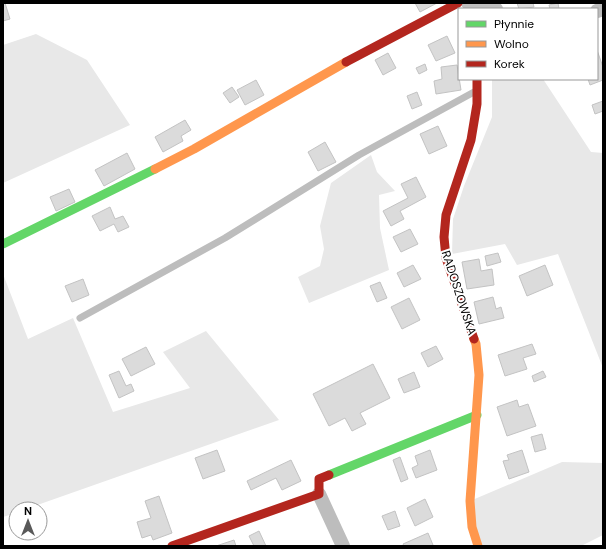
<svg xmlns="http://www.w3.org/2000/svg" width="606" height="549" viewBox="0 0 606 549" font-family="'DM Sans',sans-serif">
	<style>
		.green { fill: #e8e8e8 }
		.building { fill: #dbdbdb; stroke: #c3c3c3 }
		.lines { fill: none; stroke-linecap: round; stroke-linejoin: round }
		.lane { stroke: #bdbdbd; stroke-width: 7 }
		.street { stroke: #bdbdbd; stroke-width: 14 }
		.fast { stroke: #63d668; stroke-width: 9 }
		.slow { stroke: #ff974d; stroke-width: 9 }
		.jam { stroke: #b3261e; stroke-width: 9 }
		.labels { text-anchor: middle; stroke-width: 4; stroke-linejoin: round; paint-order: stroke }
		.street-label { font-size: 12px; fill: #000; stroke: #fff }
	</style>
	<rect width="100%" height="100%" fill="#fff"/>
	<path class="green" d="M36,34L87,60L130,125L3,183V45Z
		M492,79H543L591,152L603,153V368L558,254L517,265L505,244L452,254L453,219L464,186L492,117Z
		M371,155L377,172L395,191L379,195L380,228L389,270L309,303L298,277L320,266L324,249L320,226L331,183Z
		M3,274L28,339L73,318L113,412L190,388L163,352L206,331L279,420L26,509H16V513L3,517Z
		M562,462L603,463V535L581,546H478L470,501Z"/>
	<path class="building" d="M5,3L10,19L3,21V4Z
		M415,3H437L420,12Z
		M517,3H533L534,7L519,9Z
		M558,3L559,9H550L549,5Z
		M447,36L455,53L436,61L428,45Z
		M597,50L603,67V80L590,85L588,79H597Z
		M388,53L396,68L383,75L375,60Z
		M425,64L427,70L419,74L416,68Z
		M457,65L461,90L436,94L434,81L442,79L441,67Z
		M256,80L264,95L245,105L237,90Z
		M232,87L239,97L230,103L223,93Z
		M417,92L422,105L412,109L407,96Z
		M603,101V111L595,114L592,105Z
		M185,120L191,130L181,136L183,141L163,152L155,137Z
		M438,126L447,146L429,154L420,134Z
		M325,142L336,162L318,171L308,152Z
		M127,153L135,169L104,186L95,170Z
		M416,177L426,197L400,211L404,219L391,226L383,211L408,198L401,184Z
		M69,189L75,202L56,211L50,197Z
		M110,207L115,219L123,216L129,227L118,232L114,224L100,231L92,216Z
		M410,229L418,244L401,252L393,237Z
		M498,253L501,262L487,266L485,256Z
		M479,259L481,271L492,269L494,285L467,289L462,262Z
		M413,265L421,279L404,287L397,273Z
		M545,265L553,285L527,296L519,276Z
		M83,279L89,295L72,302L65,286Z
		M380,282L387,298L377,302L370,286Z
		M493,297L496,309L501,307L504,318L479,324L474,302Z
		M409,298L420,320L402,329L391,307Z
		M532,344L536,354L523,358L527,369L505,376L498,355Z
		M436,346L443,359L428,367L421,353Z
		M146,347L155,364L131,376L122,359Z
		M373,364L390,398L360,413L366,424L352,431L345,418L329,426L313,394Z
		M119,371L126,386L131,384L134,391L119,398L109,375Z
		M543,371L546,377L534,382L532,376Z
		M414,372L420,387L404,393L398,379Z
		M517,400L519,407L528,404L536,426L507,436L497,407Z
		M542,434L546,449L535,452L531,437Z
		M217,450L225,471L203,479L195,458Z
		M430,450L437,470L416,478L412,468L418,465L415,456Z
		M522,450L529,472L509,479L503,461L509,460L507,455Z
		M400,457L408,479L401,482L393,460Z
		M291,460L301,481L282,490L276,478L251,490L247,481Z
		M159,496L172,533L153,540L151,535L142,538L137,522L151,518L145,501Z
		M425,499L433,517L415,526L407,508Z
		M395,511L400,526L388,530L382,516Z
		M259,531L266,546H254L249,536Z
		M428,533L433,545L431,546H404L403,544Z
		M234,540L236,546H216Z"/>
	<g class="lines">
		<path class="lane" d="M80,318L225,238L359,155L474,92"/>
		<path class="street" d="M468,3L496,9
			M597,11L603,9
			M319,494L343,546"/>
		<path class="fast" d="M3,244L155,169
			M329,475L477,415"/>
		<path class="slow" d="M155,169L194,149L346,62
			M474,339L476,344L479,375L470,501L472,527L478,546"/>
		<path class="jam" d="M346,62L458,3
			M474,339L446,258L444,237L446,215L471,140L477,104V79
			M172,546L319,494V479L329,475"/>
	</g>
	<g class="labels">
		<g class="street-label">
			<text transform="translate(459 293) rotate(72)" y="4">RADOSZOWSKA</text>
		</g>
	</g>
	<rect width="606" height="549" fill="none" stroke="#000000" stroke-width="8"/>
	<rect x="458" y="8" width="140" height="72" fill="#ffffff" stroke="#999999"/>
	<rect x="466" y="21" width="20" height="6" fill="#63d668" stroke="#999999"/>
	<text x="494" y="28" font-size="12" fill="#000000">Płynnie</text>
	<rect x="466" y="41" width="20" height="6" fill="#ff974d" stroke="#999999"/>
	<text x="494" y="48" font-size="12" fill="#000000">Wolno</text>
	<rect x="466" y="61" width="20" height="6" fill="#b3261e" stroke="#999999"/>
	<text x="494" y="68" font-size="12" fill="#000000">Korek</text>
	<g transform="translate(28 521)"><circle r="19" fill="#ffffff" stroke="#999999"/>
	<path d="M0-3L7 15L0 10L-7 15Z" fill="#595959"/>
	<text y="-6" font-size="11" font-weight="bold" text-anchor="middle" fill="#000000">N</text>
	</g>
</svg>
